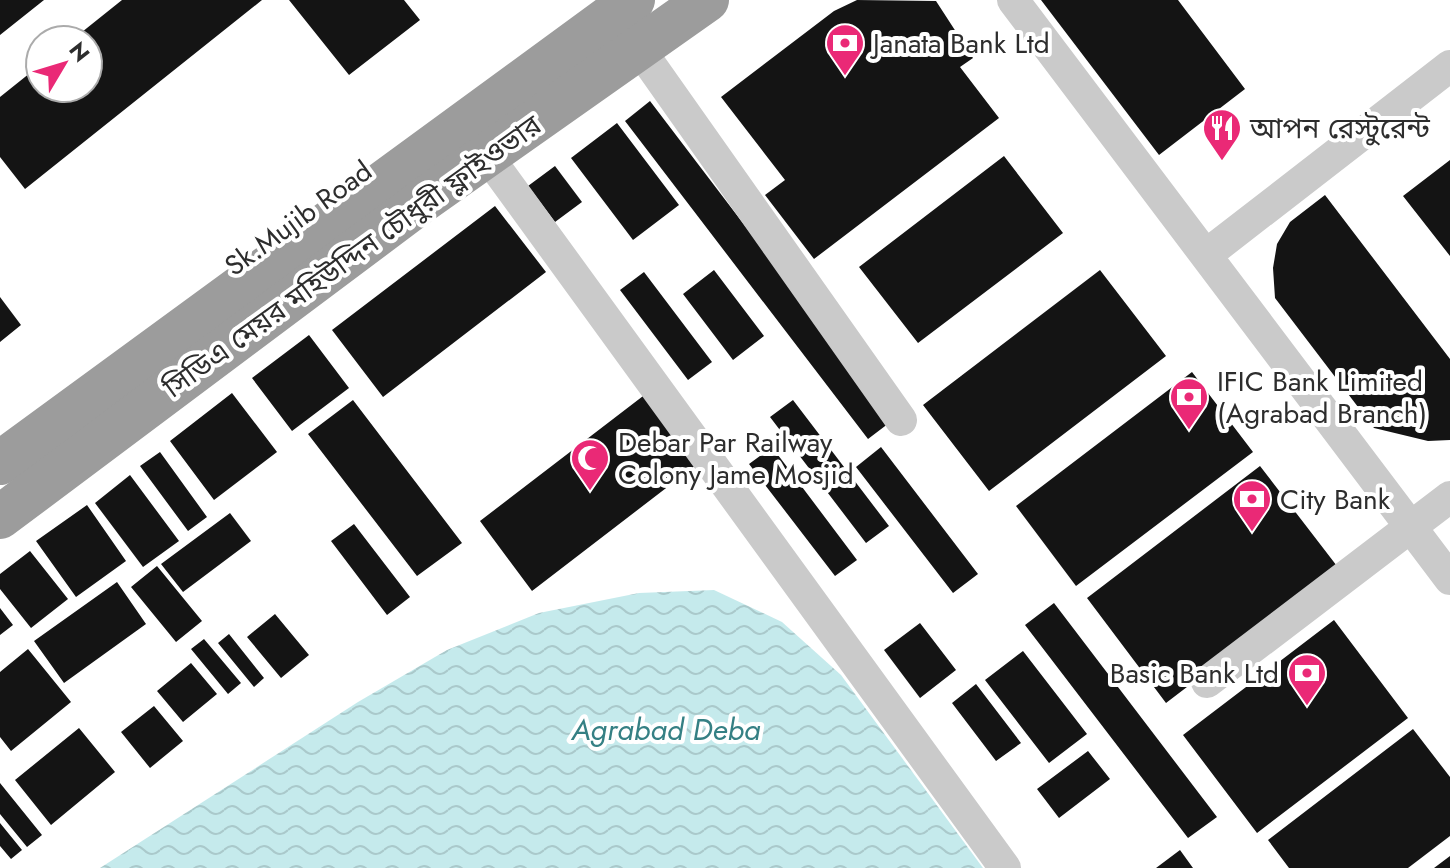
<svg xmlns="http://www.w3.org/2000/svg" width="1450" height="868" viewBox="0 0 1450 868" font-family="Jost,'Noto Sans Bengali',sans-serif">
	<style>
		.water { fill: url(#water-waves) }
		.building { fill: #141414 }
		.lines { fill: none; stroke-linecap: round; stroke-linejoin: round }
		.minor { stroke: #cacaca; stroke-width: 32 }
		.trunk { stroke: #9c9c9c; stroke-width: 44 }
		.trunk-bridge { stroke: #9c9c9c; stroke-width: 44 }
		.labels { text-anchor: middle; stroke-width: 8; stroke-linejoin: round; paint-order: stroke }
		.poi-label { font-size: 28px; fill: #2d2d2d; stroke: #fff; text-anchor: start }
		.street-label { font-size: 28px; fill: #2d2d2d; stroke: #fff }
		.water-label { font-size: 30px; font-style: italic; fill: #358084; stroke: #fff }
	</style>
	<defs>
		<pattern id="water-waves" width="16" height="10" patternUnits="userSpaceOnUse" patternTransform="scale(2)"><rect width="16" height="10" fill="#c5eaec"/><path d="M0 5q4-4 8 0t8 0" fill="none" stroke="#aac9cb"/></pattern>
	</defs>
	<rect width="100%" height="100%" fill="#fff"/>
	<path class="water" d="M714,590L782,622L841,675L983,868H100L358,702L447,650L539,613L639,593Z"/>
	<path class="building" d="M0,0H44L0,35Z
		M122,0H262L25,189L0,157V97L40,65V88H88V40H72Z
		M289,0H404L420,20L349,75Z
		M857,0L936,1L973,58L960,67L999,118L814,259L765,195L785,180L721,97L834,11Z
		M1041,0H1178L1245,89L1159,155Z
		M650,101L893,420L868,439L625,121Z
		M617,123L679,205L633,240L571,158Z
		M1004,156L1063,233L918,343L859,267Z
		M1450,160V256L1403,196Z
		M555,166L582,202L555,222L528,186Z
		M1325,195L1450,359V440L1428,441L1374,428L1275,298L1273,268L1277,244L1290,222Z
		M495,206L546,272L383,397L332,330Z
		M714,270L764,336L733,360L683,294Z
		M1100,270L1166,356L989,491L923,405Z
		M644,272L712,362L688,380L620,290Z
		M0,297L21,325L0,342Z
		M309,335L349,388L292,431L252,378Z
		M1192,372L1253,452L1076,586L1016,506Z
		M232,393L277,452L214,500L170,441Z
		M647,393L700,462L532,591L480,521Z
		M353,400L462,543L417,576L308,434Z
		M793,400L889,526L866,543L770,417Z
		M772,447L857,560L835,576L749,464Z
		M881,447L978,574L953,593L856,467Z
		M160,452L207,517L188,531L140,466Z
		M1260,466L1340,570L1166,703L1087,598Z
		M130,475L179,541L143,567L95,503Z
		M87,505L126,561L76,597L36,541Z
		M230,513L251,541L183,592L161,564Z
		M354,524L410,597L387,615L331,541Z
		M30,551L68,599L31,628L0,589V574Z
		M157,566L202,621L176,642L131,587Z
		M117,582L146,624L64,683L34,641Z
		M1054,603L1217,817L1188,838L1025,625Z
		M0,608L13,625L0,635Z
		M275,614L309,655L281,678L247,637Z
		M1334,620L1408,718L1257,833L1183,735Z
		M920,623L956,670L920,698L884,650Z
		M229,634L264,678L254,687L218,643Z
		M204,639L241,683L228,694L191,649Z
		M28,649L71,702L11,751L0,737V672Z
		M1023,651L1087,734L1049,763L985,680Z
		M191,663L217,694L183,722L157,691Z
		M976,684L1021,743L996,761L952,703Z
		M154,706L183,741L150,768L121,732Z
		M79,728L115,772L51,825L15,780Z
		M1413,729L1450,777V836L1408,868H1289L1268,840Z
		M1088,751L1110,779L1059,818L1037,789Z
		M0,783L42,835L27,847L0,814Z
		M0,823L22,850L11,859L0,846Z
		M1180,850L1193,868H1156Z
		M1450,856V868H1434Z"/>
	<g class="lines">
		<path class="minor" d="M1013,0L1450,579
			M640,50L901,420
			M491,161L1005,868
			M1206,255L1450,66
			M1207,682L1450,497"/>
		<path class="trunk" d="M0,463L633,0"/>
		<path class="trunk-bridge" d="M0,517L422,201L707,0"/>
	</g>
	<defs>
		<symbol id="bank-pin" viewBox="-11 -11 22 30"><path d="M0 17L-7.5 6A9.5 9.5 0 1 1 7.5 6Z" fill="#ea2976" stroke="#fff"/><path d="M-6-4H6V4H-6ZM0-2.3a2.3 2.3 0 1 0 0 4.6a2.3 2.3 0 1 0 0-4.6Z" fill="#fff"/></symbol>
		<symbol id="restaurant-pin" viewBox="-11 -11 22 30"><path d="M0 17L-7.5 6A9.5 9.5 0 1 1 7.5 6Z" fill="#ea2976" stroke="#fff"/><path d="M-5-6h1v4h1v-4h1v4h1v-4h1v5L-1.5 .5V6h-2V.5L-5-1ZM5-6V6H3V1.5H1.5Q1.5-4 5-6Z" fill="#fff"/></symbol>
		<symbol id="mosque-pin" viewBox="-11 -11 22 30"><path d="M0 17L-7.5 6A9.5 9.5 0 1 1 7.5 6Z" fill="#ea2976" stroke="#fff"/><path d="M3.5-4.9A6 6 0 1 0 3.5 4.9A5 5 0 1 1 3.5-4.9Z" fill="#fff"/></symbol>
	</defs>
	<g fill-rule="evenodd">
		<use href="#bank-pin" x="823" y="21" width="44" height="60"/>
		<use href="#restaurant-pin" x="1200" y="106" width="44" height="60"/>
		<use href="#bank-pin" x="1167" y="375" width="44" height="60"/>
		<use href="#mosque-pin" x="568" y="436" width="44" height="60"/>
		<use href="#bank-pin" x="1230" y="477" width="44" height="60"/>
		<use href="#bank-pin" x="1285" y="651" width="44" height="60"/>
	</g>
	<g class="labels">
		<g class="poi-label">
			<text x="873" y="53">Janata Bank Ltd</text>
			<text x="1250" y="138">আপন রেস্টুরেন্ট</text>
			<text x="1217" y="391">IFIC Bank Limited<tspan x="1217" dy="32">(Agrabad Branch)</tspan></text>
			<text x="618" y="452">Debar Par Railway<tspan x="618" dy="32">Colony Jame Mosjid</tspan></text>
			<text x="1280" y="509">City Bank</text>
			<text x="1279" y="683" text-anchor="end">Basic Bank Ltd</text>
		</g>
		<g class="street-label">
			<text transform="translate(298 218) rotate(-36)" y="10">Sk.Mujib Road</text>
			<text transform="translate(352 256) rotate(-36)" y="10">সিডিএ মেয়র মহিউদ্দিন চৌধুরী ফ্লাইওভার</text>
		</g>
		<g class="water-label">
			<text x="666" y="740">Agrabad Deba</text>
		</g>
	</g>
	<g transform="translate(64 64) rotate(52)"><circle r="38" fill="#ffffff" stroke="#ababab" stroke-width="2"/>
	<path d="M0-6L14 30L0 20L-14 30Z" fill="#ea2976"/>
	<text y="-12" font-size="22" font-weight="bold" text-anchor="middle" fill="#2d2d2d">N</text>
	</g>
</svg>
